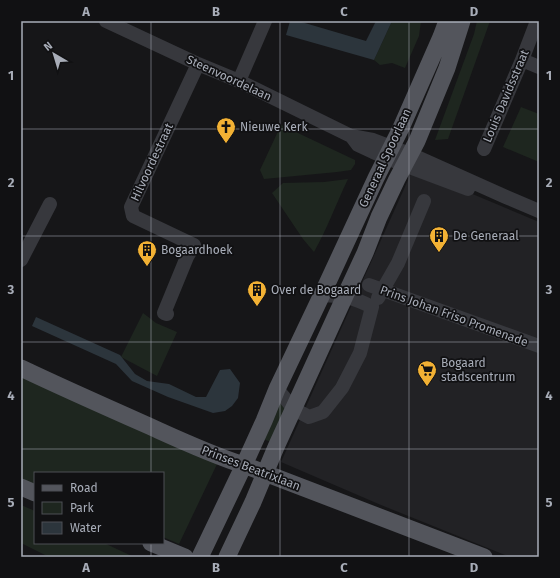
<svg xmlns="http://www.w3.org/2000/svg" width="560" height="578" viewBox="0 0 560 578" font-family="'Fira Sans',sans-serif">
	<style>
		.built { fill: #222225 }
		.green { fill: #1e261f }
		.water { fill: #2c353c }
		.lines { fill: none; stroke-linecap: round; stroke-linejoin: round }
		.minor { stroke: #37383d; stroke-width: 14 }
		.major { stroke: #53555c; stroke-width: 17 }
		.grid { fill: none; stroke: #a8adb8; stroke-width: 1; stroke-opacity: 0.55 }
		.labels { text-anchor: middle; stroke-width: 3.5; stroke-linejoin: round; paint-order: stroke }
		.street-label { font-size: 12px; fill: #a8adb8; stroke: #111113 }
		.poi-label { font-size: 12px; fill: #a8adb8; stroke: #111113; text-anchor: start }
		.neatline { fill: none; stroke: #a8adb8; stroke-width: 1.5 }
		.grid-label { font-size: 13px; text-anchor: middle; font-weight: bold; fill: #a8adb8 }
	</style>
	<rect width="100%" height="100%" fill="#161618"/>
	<path class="built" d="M413,169L539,222V557H510L381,505L281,462Z"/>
	<path class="green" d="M392,21H421L419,36L405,68L392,63L380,65L374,60Z
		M477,21H490L448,139L435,140L474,34Z
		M521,107L539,114V162L503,147Z
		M281,125L355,160V164L351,170L337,172L264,179L260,170Z
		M348,179C336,204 327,229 314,252L303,239L272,193L283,183L324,182Z
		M143,313L156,323L177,332L157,376L121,357Z
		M21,376L218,462L179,544L163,537V473H35V485L21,479Z
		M280,401L286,410L271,442L263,439Z
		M21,505L35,511V543H104L134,557H49L21,543Z"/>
	<path class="water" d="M290,21H298L366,41L376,21H392L374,60L286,35Z
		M36,317L120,355L135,374L147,381L169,384L196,397H206L220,370L230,369L240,383L238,398L232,406L225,411L213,413L168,397L132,381L116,364L32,326Z"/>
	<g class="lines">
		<path class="minor" d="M106,21L198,64L239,81L351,136L373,140L410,154L506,197L539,211
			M522,60L539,67
			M239,81L265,21
			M352,137L358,145L373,152L404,165L468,189
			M484,149L522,60L537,21
			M21,260L50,204
			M369,285L539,346
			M378,298L398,263L424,201
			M167,314L164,313L187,257L194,245L133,216L131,207L198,64
			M277,389L294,409L309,417L323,412L342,388L360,353L372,307C353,297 343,296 322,295"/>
		<path class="major" d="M21,368C63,388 106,407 149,426C180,440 212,455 244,465L484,557
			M21,487L35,493
			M151,543L185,557
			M200,557L244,465L264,421L277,389L326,286L376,178L401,128L441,37L447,21
			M227,557L253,502L276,447L345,296L365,253L379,217L397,179L417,141L447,68L462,21"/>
	</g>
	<path class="grid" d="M151,21V473M280,21V557M409,21V557M21,129H539M21,236H539M21,342H539M21,449H539M151,543V557"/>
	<defs>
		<symbol id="church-pin" viewBox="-11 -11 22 30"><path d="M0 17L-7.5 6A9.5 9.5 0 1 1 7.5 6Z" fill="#f2b134" stroke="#111113"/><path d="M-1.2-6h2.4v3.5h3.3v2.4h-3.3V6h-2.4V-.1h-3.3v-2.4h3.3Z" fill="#111"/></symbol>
		<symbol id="building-pin" viewBox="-11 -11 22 30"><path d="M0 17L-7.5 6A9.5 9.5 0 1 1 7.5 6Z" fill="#f2b134" stroke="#111113"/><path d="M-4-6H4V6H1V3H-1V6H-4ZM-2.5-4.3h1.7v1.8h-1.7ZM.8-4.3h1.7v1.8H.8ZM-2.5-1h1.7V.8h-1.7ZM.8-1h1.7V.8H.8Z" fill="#111"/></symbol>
		<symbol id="supermarket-pin" viewBox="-11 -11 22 30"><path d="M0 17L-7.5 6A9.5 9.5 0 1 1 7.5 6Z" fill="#f2b134" stroke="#111113"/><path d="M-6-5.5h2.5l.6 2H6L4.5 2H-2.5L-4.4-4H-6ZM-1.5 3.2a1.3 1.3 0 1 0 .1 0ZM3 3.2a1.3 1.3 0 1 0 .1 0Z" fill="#111"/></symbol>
	</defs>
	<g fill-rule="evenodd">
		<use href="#church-pin" x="215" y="116" width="22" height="30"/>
		<use href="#building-pin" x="428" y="225" width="22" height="30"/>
		<use href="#building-pin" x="136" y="239" width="22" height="30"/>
		<use href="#building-pin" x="246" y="279" width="22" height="30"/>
		<use href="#supermarket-pin" x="416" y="359" width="22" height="30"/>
	</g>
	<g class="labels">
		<g class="street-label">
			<text transform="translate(229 78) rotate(25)" y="4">Steenvoordelaan</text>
			<text transform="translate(506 96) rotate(-67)" y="4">Louis Davidsstraat</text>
			<text transform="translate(385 158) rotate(-65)" y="4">Generaal Spoorlaan</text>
			<text transform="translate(152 162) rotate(-65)" y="4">Hilvoordestraat</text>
			<text transform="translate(454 316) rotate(20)" y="4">Prins Johan Friso Promenade</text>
			<text transform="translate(251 468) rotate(21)" y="4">Prinses Beatrixlaan</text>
		</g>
		<g class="poi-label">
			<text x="240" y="131">Nieuwe Kerk</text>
			<text x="453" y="240">De Generaal</text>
			<text x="161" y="254">Bogaardhoek</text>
			<text x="271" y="294">Over de Bogaard</text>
			<text x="441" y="367">Bogaard<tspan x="441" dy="14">stadscentrum</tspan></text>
		</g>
	</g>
	<rect width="560" height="578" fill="none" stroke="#111113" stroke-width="44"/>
	<rect x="34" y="472" width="130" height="72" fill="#111113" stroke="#4d4f55"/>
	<rect x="42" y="485" width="20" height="6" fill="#53555c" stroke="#4d4f55"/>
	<text x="70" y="492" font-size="12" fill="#a8adb8">Road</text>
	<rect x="42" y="502" width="20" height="12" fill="#1e261f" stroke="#4d4f55"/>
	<text x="70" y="512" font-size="12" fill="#a8adb8">Park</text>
	<rect x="42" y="522" width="20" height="12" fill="#2c353c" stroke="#4d4f55"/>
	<text x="70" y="532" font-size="12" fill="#a8adb8">Water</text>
	<g transform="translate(54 54) rotate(322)" stroke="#111113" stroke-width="3" paint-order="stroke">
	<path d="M0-3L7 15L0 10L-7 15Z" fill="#a8adb8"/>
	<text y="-6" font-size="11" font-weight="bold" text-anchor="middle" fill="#a8adb8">N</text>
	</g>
	<rect x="22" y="22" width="516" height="534" class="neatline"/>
	<g class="grid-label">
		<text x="86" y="16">A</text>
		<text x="216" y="16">B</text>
		<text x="344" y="16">C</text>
		<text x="474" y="16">D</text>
		<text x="11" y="80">1</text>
		<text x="549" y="80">1</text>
		<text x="11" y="187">2</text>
		<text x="549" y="187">2</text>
		<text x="11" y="294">3</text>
		<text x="549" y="294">3</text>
		<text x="11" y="400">4</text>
		<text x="549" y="400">4</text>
		<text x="11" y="507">5</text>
		<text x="549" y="507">5</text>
		<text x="86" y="572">A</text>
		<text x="216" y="572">B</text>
		<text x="344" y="572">C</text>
		<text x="474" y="572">D</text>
	</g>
</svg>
